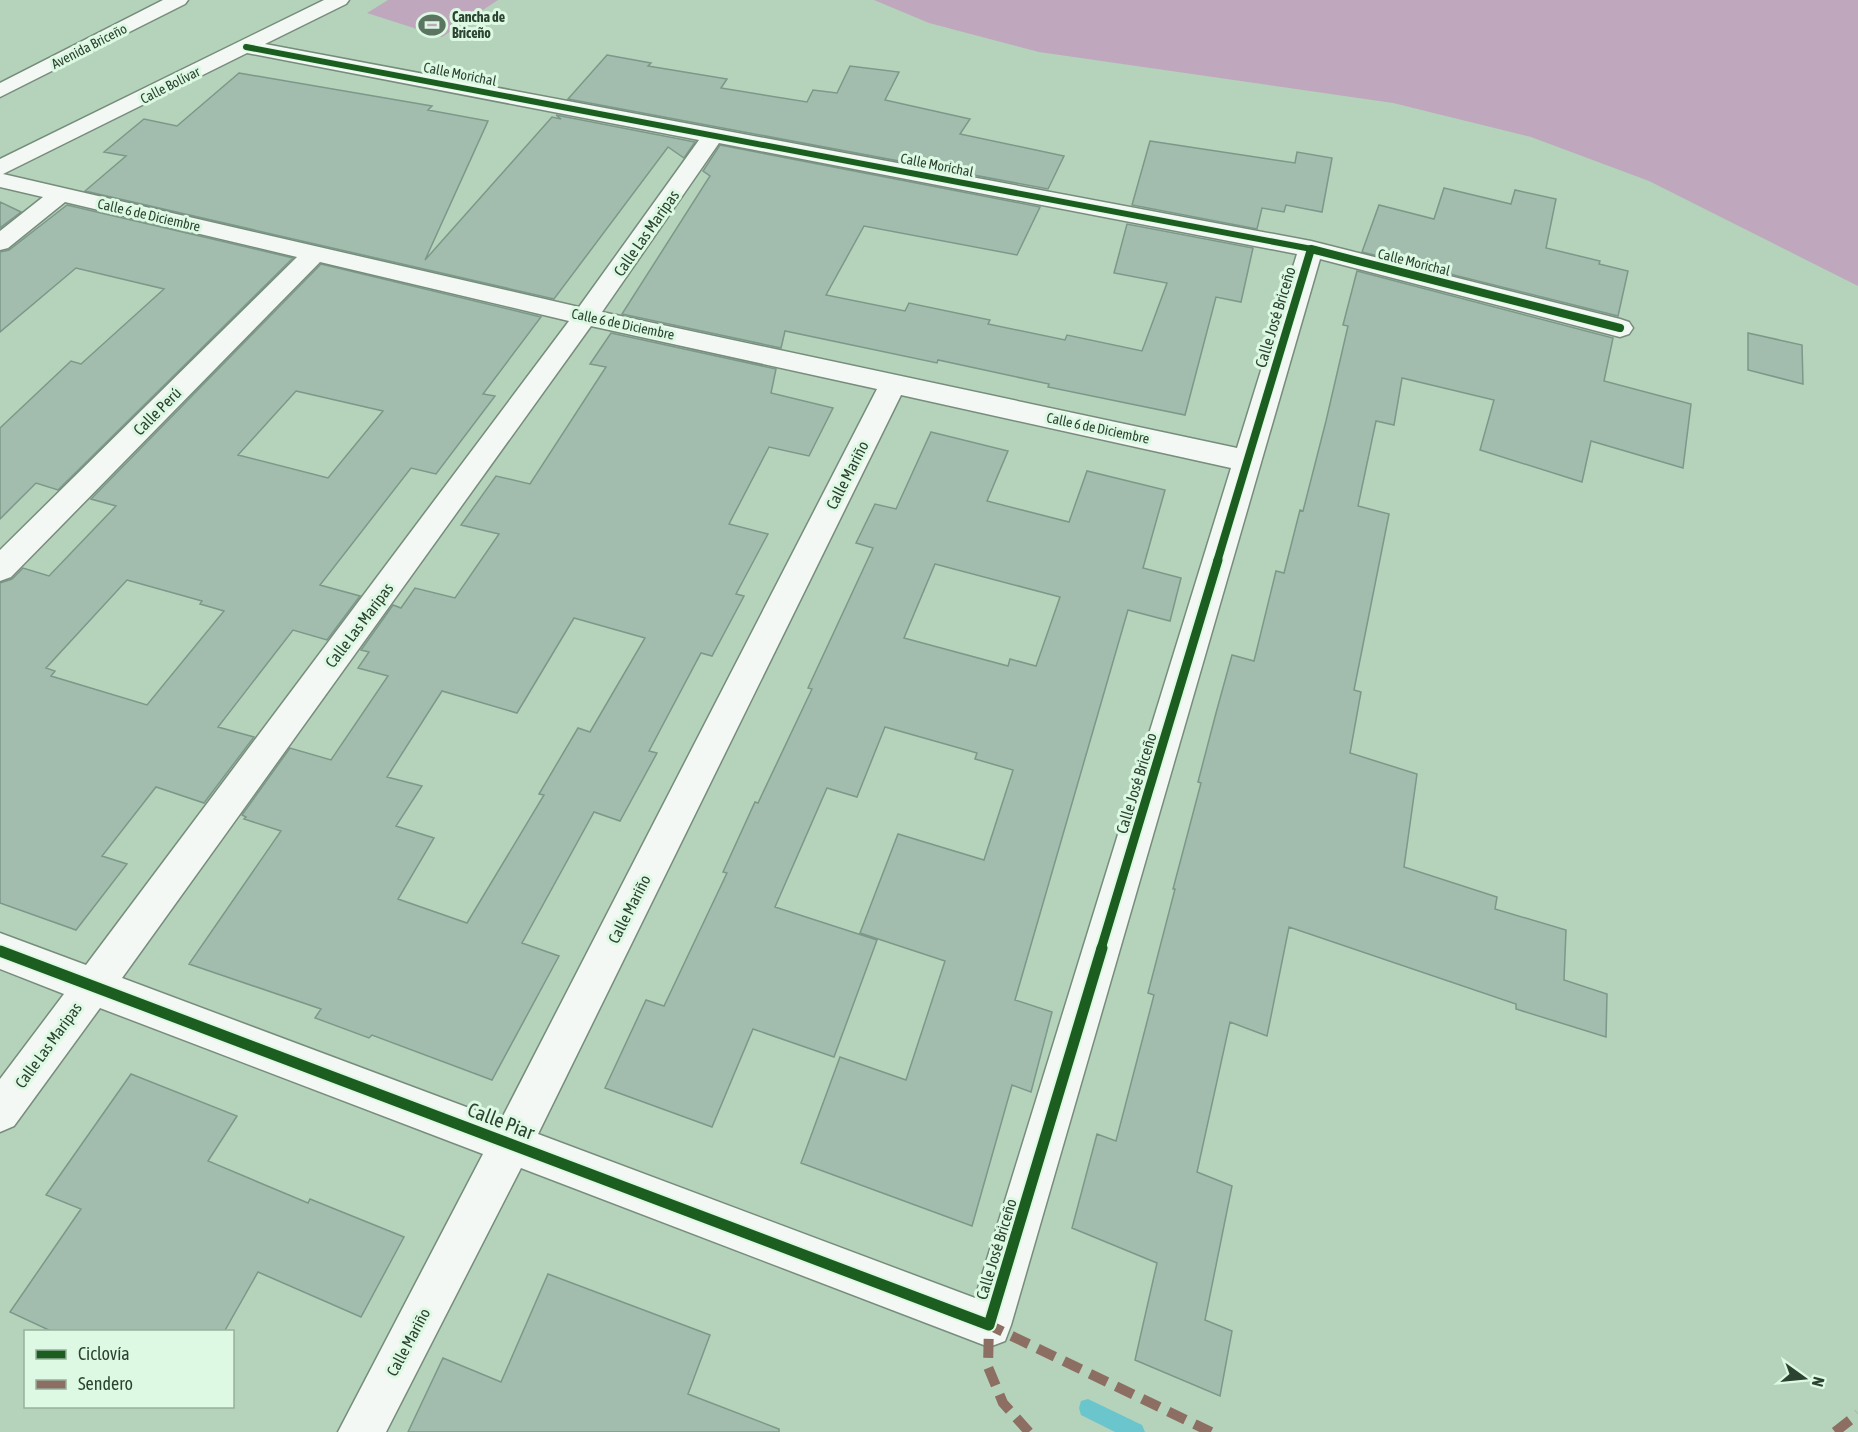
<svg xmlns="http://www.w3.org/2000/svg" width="1858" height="1432" viewBox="0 0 1858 1432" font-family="'Asap Condensed',sans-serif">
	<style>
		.green { fill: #bfa8bd }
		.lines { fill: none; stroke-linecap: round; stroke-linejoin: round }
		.stream { fill: #6bc5cd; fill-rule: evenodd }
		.building { fill: #a2bdae; stroke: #7c9889; stroke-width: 1.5; fill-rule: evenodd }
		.minor-casing { stroke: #768d7b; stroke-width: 3 }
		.minor { fill: #f4f8f5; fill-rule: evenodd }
		.quiet { stroke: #8d6e63; stroke-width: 10; stroke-dasharray: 19 10; stroke-linecap: butt }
		.cycleway-far3-casing { stroke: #ddf9e3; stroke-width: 8 }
		.cycleway-far2-casing { stroke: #ddf9e3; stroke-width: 10 }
		.cycleway-far1-casing { stroke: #ddf9e3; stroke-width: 13 }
		.cycleway-casing { stroke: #ddf9e3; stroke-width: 15 }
		.cycleway-far3 { stroke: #1b5e20; stroke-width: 6 }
		.cycleway-far2 { stroke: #1b5e20; stroke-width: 8 }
		.cycleway-far1 { stroke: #1b5e20; stroke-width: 9 }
		.cycleway { stroke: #1b5e20; stroke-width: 11 }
		.labels { text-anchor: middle; stroke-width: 6; stroke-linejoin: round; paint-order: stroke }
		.far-poi-label { font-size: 14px; font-weight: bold; fill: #2c4332; stroke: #ddf9e3; text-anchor: start }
		.far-street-label { font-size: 14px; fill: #2c4332; stroke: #ddf9e3 }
		.street-label { font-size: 16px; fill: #2c4332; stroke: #ddf9e3 }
		.near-street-label { font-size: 20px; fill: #2c4332; stroke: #ddf9e3 }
	</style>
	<rect width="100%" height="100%" fill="#b5d2bb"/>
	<path class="green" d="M388,0H498L442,37L367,13Z
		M874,0H1858V286L1649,181L1531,137L1393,103L1039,52L929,23Z"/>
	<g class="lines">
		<path class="stream" d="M1088,1399L1142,1425L1145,1432H1115L1081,1415L1079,1408L1081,1401Z"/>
	</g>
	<path class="building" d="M607,55L651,63L648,66L727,79L721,88L807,102L813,90L837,93L850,66L899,72L885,100L970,119L960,134L1064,156L1048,189L568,99Z
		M239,73L432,106L428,110L488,121L425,260L552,117L561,119L556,115L695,142L684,158L668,147L554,299L85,191L126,156L104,152L144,119L177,126Z
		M1150,141L1295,163L1297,152L1332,158L1322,212L1286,205L1284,212L1262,208L1257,229L1132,205Z
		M720,145L1040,207L1017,255L864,226L826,295L905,311L909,303L990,320L988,324L1065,340L1067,335L1142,351L1167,283L1114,273L1127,224L1253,248L1241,302L1216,297L1185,415L1048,387L1049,384L938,360L937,363L785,331L781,348L622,314L710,176L703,171Z
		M1444,188L1511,204L1515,190L1556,199L1546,248L1600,261L1599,264L1628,271L1618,316L1362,252L1379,205L1434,219Z
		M0,202L21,212L0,228Z
		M67,205L293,258L58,490L36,483L0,519V428L71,361L81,364L164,289L76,268L0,332V252L9,250Z
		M321,264L541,317L483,394L495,396L436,474L411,468L320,585L360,596L327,640L293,630L218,727L254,737L204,803L156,787L102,856L127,864L76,930L0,903V583L12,579L23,568L49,576L116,506L91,499ZM296,391L383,411L328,478L238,455ZM127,580L202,601L200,604L224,611L147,705L51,676L55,671L46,668Z
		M1357,271L1613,338L1604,381L1691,404L1683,468L1591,441L1582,482L1480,450L1494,400L1402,378L1394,425L1376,421L1358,506L1389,514L1354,690L1361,692L1350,753L1417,774L1404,867L1497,897L1495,909L1566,930L1564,980L1607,994L1606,1037L1516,1009V1004L1289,927L1267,1036L1230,1022L1197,1172L1232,1186L1205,1320L1232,1331L1220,1396L1135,1360L1157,1263L1072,1228L1097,1134L1116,1141L1154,995L1148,993L1175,889H1173L1201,783L1198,782L1216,713L1232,655L1254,661L1276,571L1284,573L1300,510L1303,511L1326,421L1348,326L1343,325Z
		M611,333L776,369L771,393L833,408L809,456L769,447L729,524L768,534L736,594L744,596L712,656L701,653L649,751L657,753L620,821L594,812L522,943L559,956L492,1080L372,1035L369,1038L315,1018L321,1009L189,964L281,831L244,819L246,817L242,815L290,748L331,760L388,676L358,668L369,652L361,650L393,605L401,608L415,588L455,598L499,534L461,525L496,476L530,484L606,367L590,364ZM574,618L645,638L590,732L578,728L539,794L544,795L467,923L398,899L434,838L396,826L422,786L387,777L442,691L517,713Z
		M1748,333L1802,345L1803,384L1748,370Z
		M931,432L1008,451L987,501L1069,522L1087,471L1165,490L1143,568L1181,578L1170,621L1128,610L1015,1000L1052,1012L1031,1092L1012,1085L972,1226L801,1163L840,1057L906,1080L945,961L860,933L898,834L984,860L1013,770L975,759L977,753L885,727L857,797L827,788L775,907L877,940L834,1057L753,1029L712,1127L605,1088L646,1000L664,1006L727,873L723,872L755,802L758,803L812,689L808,688L873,548L856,543L875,504L896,509ZM935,564L1060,597L1036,666L1010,659L1008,666L904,638Z
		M131,1074L237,1116L208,1161L308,1203L310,1199L404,1237L361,1317L258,1272L224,1332H53L10,1312L81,1209L46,1195Z
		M548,1274L710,1335L688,1394L779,1429V1432H408L443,1358L501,1382Z"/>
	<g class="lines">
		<defs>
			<path id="minor" d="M163,0H188L185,4L0,97V83Z
				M324,0H349L346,4L265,44L1311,241L1620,319L1629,322L1633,328L1629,334L1620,337L1320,259L1011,1325L1005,1341L989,1347L521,1168L386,1432H338L483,1154L100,1008L14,1126L0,1132V1079L64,994L0,969V933L86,965L569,321L320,262L11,577L0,581V550L297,257L65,202L8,248L0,250V231L43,197L0,187V159ZM247,53L699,140L579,307L3,174ZM719,143L1297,254L1237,448L602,312ZM591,326L877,389L501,1120L122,978ZM901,395L1231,468L975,1298L538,1134Z"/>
		</defs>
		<use href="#minor" class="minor-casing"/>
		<use href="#minor" class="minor"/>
		<path class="quiet" d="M1029,1432L1003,1403L988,1367L989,1325L1211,1432
			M1835,1432L1858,1414"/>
		<defs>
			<path id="cycleway-far3" d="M246,47L1317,250"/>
			<path id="cycleway-far2" d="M1311,249L1620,328
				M1217,562L1311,249"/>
			<path id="cycleway-far1" d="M1101,949L1218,560"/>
			<path id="cycleway" d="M0,951L989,1325L1102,948"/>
		</defs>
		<use href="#cycleway-far3" class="cycleway-far3-casing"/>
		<use href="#cycleway-far2" class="cycleway-far2-casing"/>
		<use href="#cycleway-far1" class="cycleway-far1-casing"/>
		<use href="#cycleway" class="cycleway-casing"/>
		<use href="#cycleway-far3" class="cycleway-far3"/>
		<use href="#cycleway-far2" class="cycleway-far2"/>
		<use href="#cycleway-far1" class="cycleway-far1"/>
		<use href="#cycleway" class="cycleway"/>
	</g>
	<defs>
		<symbol id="stadium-bare" viewBox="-9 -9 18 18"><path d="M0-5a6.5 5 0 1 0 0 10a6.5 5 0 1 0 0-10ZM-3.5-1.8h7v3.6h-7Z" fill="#5c7562" stroke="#ddf9e3" stroke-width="2.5" paint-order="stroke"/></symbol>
	</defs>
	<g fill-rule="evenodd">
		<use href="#stadium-bare" x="413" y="6" width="38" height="38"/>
	</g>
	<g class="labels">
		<g class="far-poi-label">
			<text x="452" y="22">Cancha de<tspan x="452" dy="16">Briceño</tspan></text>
		</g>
		<g class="far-street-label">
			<text transform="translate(89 46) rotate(-27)" y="5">Avenida Briceño</text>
			<text transform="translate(460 74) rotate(11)" y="5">Calle Morichal</text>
			<text transform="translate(170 85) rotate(-27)" y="5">Calle Bolívar</text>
			<text transform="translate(937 165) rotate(11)" y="5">Calle Morichal</text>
			<text transform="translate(149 215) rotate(13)" y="5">Calle 6 de Diciembre</text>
			<text transform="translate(1414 262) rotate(14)" y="5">Calle Morichal</text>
			<text transform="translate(623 324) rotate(12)" y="5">Calle 6 de Diciembre</text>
			<text transform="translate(1098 428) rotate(12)" y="5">Calle 6 de Diciembre</text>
		</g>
		<g class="street-label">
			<text transform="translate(646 233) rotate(-55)" y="6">Calle Las Maripas</text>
			<text transform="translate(1275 317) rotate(-73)" y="6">Calle José Briceño</text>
			<text transform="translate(157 411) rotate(-45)" y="6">Calle Perú</text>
			<text transform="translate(847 475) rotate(-63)" y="6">Calle Mariño</text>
			<text transform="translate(359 625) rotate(-53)" y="6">Calle Las Maripas</text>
			<text transform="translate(1136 783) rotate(-73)" y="6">Calle José Briceño</text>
			<text transform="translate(629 909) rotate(-63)" y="6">Calle Mariño</text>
			<text transform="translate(48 1045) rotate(-54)" y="6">Calle Las Maripas</text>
			<text transform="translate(996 1249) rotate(-73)" y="6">Calle José Briceño</text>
			<text transform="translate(408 1342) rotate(-62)" y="6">Calle Mariño</text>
		</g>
		<g class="near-street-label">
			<text transform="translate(501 1121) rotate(21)" y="7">Calle Piar</text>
		</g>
	</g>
	<rect x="24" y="1330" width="210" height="78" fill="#ddf9e3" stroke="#96b09c" stroke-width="1.5"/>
	<rect x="36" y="1350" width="30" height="9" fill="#1b5e20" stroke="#96b09c" stroke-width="1.5"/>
	<text x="78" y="1360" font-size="18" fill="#2c4332">Ciclovía</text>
	<rect x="36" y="1380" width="30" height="9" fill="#8d6e63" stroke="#96b09c" stroke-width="1.5"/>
	<text x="78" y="1390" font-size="18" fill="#2c4332">Sendero</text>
	<g transform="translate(1804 1378) rotate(105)" stroke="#ddf9e3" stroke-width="4.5" paint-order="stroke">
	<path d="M0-4.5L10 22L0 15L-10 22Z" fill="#2c4332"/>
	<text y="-9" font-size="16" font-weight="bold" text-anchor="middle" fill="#2c4332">N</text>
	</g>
</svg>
